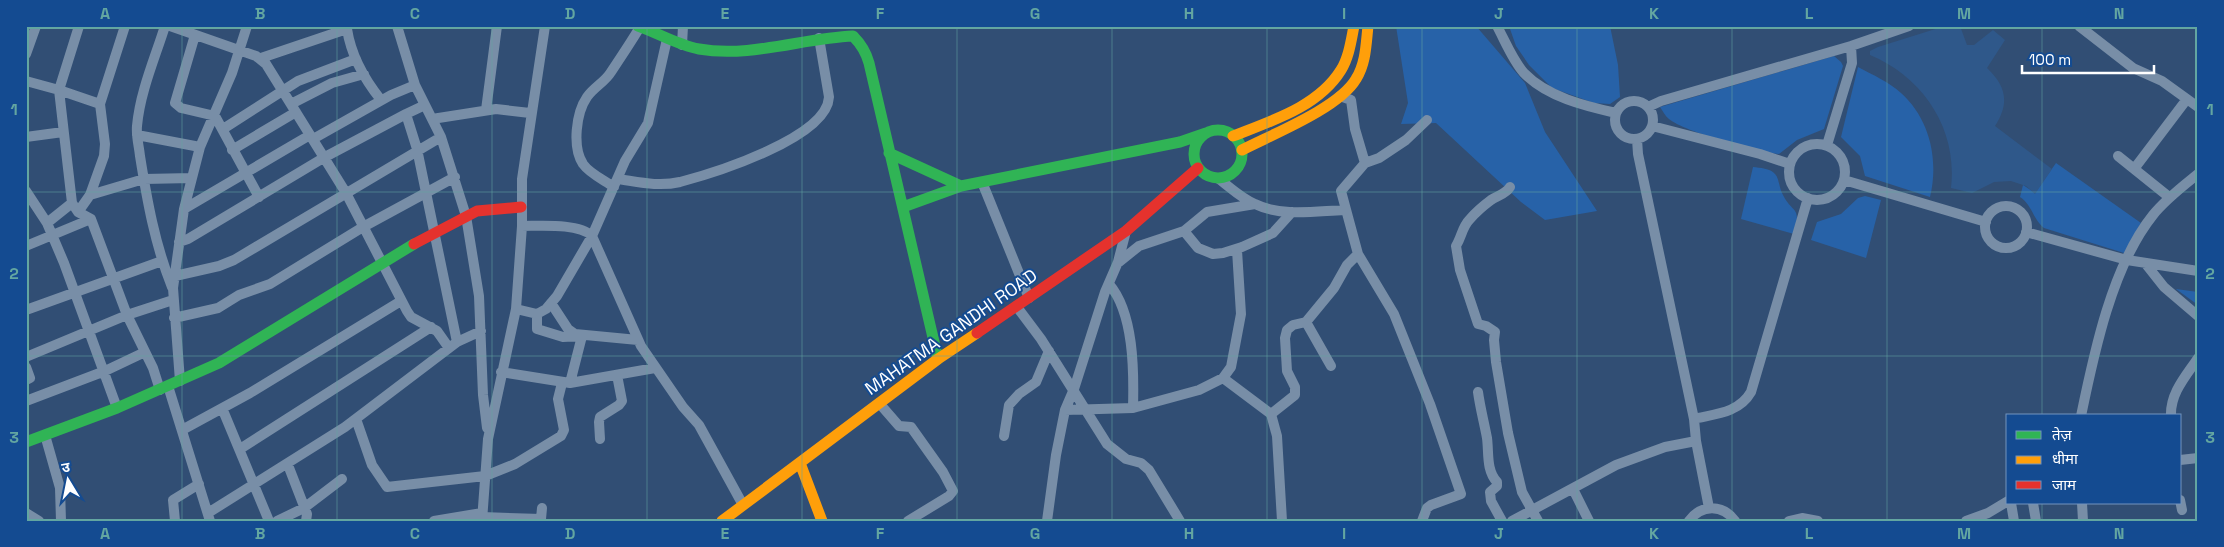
<svg xmlns="http://www.w3.org/2000/svg" width="2224" height="547" viewBox="0 0 2224 547" font-family="'Space Grotesk','Noto Sans Devanagari',sans-serif">
	<style>
		.green { fill: #2762a8 }
		.water { fill: #2f588a }
		.lines { fill: none; stroke-linecap: round; stroke-linejoin: round }
		.street { stroke: #788ea7; stroke-width: 10 }
		.fast { stroke: #30b455; stroke-width: 11 }
		.slow { stroke: #ff9f0a; stroke-width: 11 }
		.jam { stroke: #e5322d; stroke-width: 11 }
		.grid { fill: none; stroke: #63a6a1; stroke-width: 1; stroke-opacity: 0.55 }
		.labels { text-anchor: middle; stroke-width: 4; stroke-linejoin: round; paint-order: stroke }
		.street-label { font-size: 18px; fill: #fff; stroke: #144b91 }
		.neatline { fill: none; stroke: #63a6a1; stroke-width: 2 }
		.grid-label { font-size: 16px; text-anchor: middle; font-weight: bold; fill: #63a6a1 }
	</style>
	<rect width="100%" height="100%" fill="#314e74"/>
	<path class="green" d="M1396,26H1476L1525,83L1545,132L1597,211L1545,220L1521,202L1436,123L1401,124L1408,103Z
		M1509,26H1610L1618,65L1620,97L1610,104L1594,103L1552,88L1529,65L1516,46Z
		M1834,56L1841,62L1843,66L1824,129L1797,140L1779,154C1758,152 1685,132 1669,119C1665,116 1663,111 1660,107Z
		M1858,67C1873,75 1889,82 1901,93C1930,119 1939,160 1930,197L1865,176L1860,156L1841,137Z
		M2056,163L2141,223L2124,253L2044,228C2033,219 2032,205 2020,197L2023,185L2035,193Z
		M1753,167C1760,168 1770,168 1775,174C1779,178 1779,187 1782,193C1792,215 1802,204 1794,234L1741,219Z
		M1865,196L1881,200L1866,258L1811,240L1817,222L1841,214L1858,198Z
		M2176,289L2198,292V305Z"/>
	<path class="water" d="M1945,26H1960L1967,45H1974L1993,30L2005,40L1987,68C2006,86 2010,103 1995,126L2052,169L2035,194L2026,186L2011,181L1994,182L1972,193L1951,188C1958,129 1923,77 1870,55V51L1878,47Z"/>
	<g class="lines">
		<path class="street" d="M165,26C155,58 140,92 137,126C136,136 139,146 140,156C147,200 155,245 172,287
			M170,26L256,56L266,64L346,193L407,311L411,317L437,331L449,348
			M397,26L415,85L441,137L466,216L479,296L483,395L487,428
			M1497,26C1505,41 1513,61 1524,73C1547,97 1585,106 1616,113
			M2079,26L2133,68L2162,81L2198,107
			M347,29C351,55 365,80 381,100
			M195,35L175,103L181,108L215,116L259,197
			M682,45L683,26
			M26,54L36,26
			M261,58L347,29L348,26
			M26,81L59,90L100,104
			M1340,96L1351,100L1355,129L1365,163
			M1615 120a19 19 0 1 1 38 0a19 19 0 1 1-38 0Z
			M291,104L332,83L364,74
			M425,105L406,114L417,149L457,342
			M1648,107L1661,101L1851,46L1909,26
			M486,110L497,26
			M432,119L496,109L530,113
			M1652,126L1760,154L1790,164
			M223,129L298,81L356,59
			M137,135L200,147
			M26,137L63,132
			M313,139L391,95L415,85
			M1637,139L1638,154L1694,419L1696,441L1709,508
			M1789 172a28 28 0 1 1 56 0a28 28 0 1 1-56 0Z
			M1827,145L1852,63L1851,46
			M232,150L296,112
			M2118,156L2169,197
			M2134,169L2187,99
			M618,179C639,182 658,187 680,182C714,173 827,138 829,97L819,38
			M1219,179C1231,188 1241,198 1255,204C1281,217 1316,211 1344,210
			M1844,180L1986,222
			M982,182L1029,298
			M614,187C604,180 590,174 583,164C572,147 576,113 587,97C594,87 605,82 611,72C621,57 631,42 640,27
			M1510,187C1506,194 1497,196 1491,200C1483,206 1476,212 1470,219C1462,227 1462,236 1456,246L1460,270L1478,324L1486,326L1495,332L1494,340L1496,362L1508,433L1522,492L1538,521
			M26,191L47,223L64,263L117,408
			M90,195L104,156L105,144L100,104L125,26
			M72,203L59,90L79,26
			M1985 227a21 21 0 1 1 42 0a21 21 0 1 1-42 0Z
			M184,209L310,135
			M78,212L90,195L144,179L192,178
			M47,223L72,203L78,212L91,219L127,315L153,368L160,390
			M522,226C541,226 579,223 592,236L641,346L683,407L699,425L743,505
			M1184,231L1198,248L1213,254L1223,253L1242,247L1273,233L1292,212
			M2026,232L2127,260L2198,271
			M179,242L188,239L325,157L406,114
			M26,246L91,219
			M1119,262L1139,246L1184,231L1207,212L1255,204
			M2145,263L2164,287L2198,316
			M175,276L219,266L234,260L441,137
			M1109,284C1134,313 1134,371 1133,408
			M551,303L568,329L575,334L638,340
			M1017,307L1041,339L1107,444L1126,459L1141,463L1149,470L1180,521
			M516,309L537,314L546,309L557,296L592,236L625,161L648,123L667,39
			M26,310L162,261
			M537,314V329L563,337L582,336L570,383
			M174,318L218,308L239,295L270,284L363,227L455,177
			M1306,322L1331,366
			M26,357L127,315L173,300
			M26,367L30,378L26,380
			M501,372L570,383L655,368
			M1223,378L1271,414L1277,436L1282,521
			M180,381L173,288L184,209L200,147L232,73L247,26
			M168,386L210,521
			M1478,392C1480,407 1484,422 1487,438C1489,453 1486,470 1497,482V486L1490,492L1491,501L1502,521
			M26,401L105,371L145,352
			M879,403L899,426L911,427L943,472L953,491L949,496L908,521
			M222,408L269,521
			M1065,410L1133,408L1199,390L1223,378L1231,367L1241,314L1237,250
			M1271,414L1295,395V387L1287,371L1285,338L1287,330L1293,325L1306,322L1334,288L1347,265L1358,254
			M2081,416C2094,353 2112,266 2153,215C2166,199 2182,187 2198,174
			M2171,416C2170,393 2186,376 2198,358
			M356,419L372,465L387,487L485,476L515,464L561,436L564,430L558,399L562,383
			M1694,419C1715,414 1739,413 1751,392L1808,198
			M182,430L250,393L401,301
			M45,435L60,488L61,521
			M1004,436L1009,405L1019,394L1036,382L1049,351
			M600,439L599,422L600,417L619,405L622,401L617,375
			M240,449L431,327
			M2180,460L2198,458
			M288,465L307,514L306,521
			M1573,489L1589,521
			M2180,500L2182,510
			M2011,503L2014,521
			M2033,503L2036,521
			M2082,503L2083,521
			M26,513L39,521
			M208,513L345,427L457,342L481,331
			M482,517L541,519L542,508
			M175,521L173,500L199,484
			M277,521L304,508L342,479
			M434,521L482,513
			M482,521L488,439L516,309L522,226V179L545,26
			M1047,521L1056,455L1065,410L1074,389L1105,292L1118,262L1126,231
			M1422,521L1427,508L1431,505L1461,494L1430,404L1394,314L1358,254L1341,191L1365,163L1379,158L1406,140L1427,120
			M1512,521L1616,465L1665,447L1696,441
			M1689,521C1701,504 1723,504 1735,521
			M1789,521L1802,518L1818,521
			M1966,521L1988,513L2008,501"/>
		<path class="fast" d="M638,26C658,33 678,45 699,49C750,58 803,38 853,36C861,44 866,52 869,63L938,359
			M1194 154a24 24 0 1 1 48 0a24 24 0 1 1-48 0Z
			M889,153L961,186
			M903,207L961,186L1180,142L1206,133
			M26,442L117,408L219,363L414,244"/>
		<path class="slow" d="M1233,136C1271,121 1318,107 1341,70C1349,57 1351,41 1354,26
			M1242,150C1273,134 1339,108 1356,79C1366,63 1366,44 1368,26
			M800,463L822,521
			M722,521L938,359L977,333"/>
		<path class="jam" d="M414,244L477,211L521,207
			M977,333L1126,231L1198,168"/>
	</g>
	<path class="grid" d="M182,26V521M337,26V521M492,26V521M647,26V521M802,26V521M957,26V521M1112,26V521M1267,26V521M1422,26V521M1577,26V521M1732,26V521M1887,26V521M2042,26V416M26,192H2198M26,356H2198M2042,503V521"/>
	<g class="labels">
		<g class="street-label">
			<text transform="translate(951 332) rotate(-35)" y="6">MAHATMA GANDHI ROAD</text>
		</g>
	</g>
	<rect width="2224" height="547" fill="none" stroke="#144b91" stroke-width="55"/>
	<rect x="2006" y="414" width="175" height="90" fill="#144b91" stroke="#7293bd"/>
	<rect x="2016" y="431" width="25" height="8" fill="#30b455" stroke="#7293bd"/>
	<text x="2052" y="440" font-size="15" fill="#ffffff">तेज़</text>
	<rect x="2016" y="456" width="25" height="8" fill="#ff9f0a" stroke="#7293bd"/>
	<text x="2052" y="464" font-size="15" fill="#ffffff">धीमा</text>
	<rect x="2016" y="481" width="25" height="8" fill="#e5322d" stroke="#7293bd"/>
	<text x="2052" y="490" font-size="15" fill="#ffffff">जाम</text>
	<g transform="translate(68 480) rotate(350)" stroke="#144b91" stroke-width="4" paint-order="stroke">
	<path d="M0-4L9 19L0 12L-9 19Z" fill="#ffffff"/>
	<text y="-8" font-size="14" font-weight="bold" text-anchor="middle" fill="#ffffff">उ</text>
	</g>
	<path d="M2022 65v8h132v-8" fill="none" stroke="#ffffff" stroke-width="2.5"/>
	<text x="2029" y="65" font-size="15" fill="#ffffff" stroke="#144b91" stroke-width="4" paint-order="stroke">100 m</text>
	<rect x="28" y="28" width="2168" height="492" class="neatline"/>
	<g class="grid-label">
		<text x="105" y="19">A</text>
		<text x="260" y="19">B</text>
		<text x="415" y="19">C</text>
		<text x="570" y="19">D</text>
		<text x="725" y="19">E</text>
		<text x="880" y="19">F</text>
		<text x="1035" y="19">G</text>
		<text x="1189" y="19">H</text>
		<text x="1344" y="19">I</text>
		<text x="1499" y="19">J</text>
		<text x="1654" y="19">K</text>
		<text x="1809" y="19">L</text>
		<text x="1964" y="19">M</text>
		<text x="2119" y="19">N</text>
		<text x="14" y="115">1</text>
		<text x="2210" y="115">1</text>
		<text x="14" y="279">2</text>
		<text x="2210" y="279">2</text>
		<text x="14" y="443">3</text>
		<text x="2210" y="443">3</text>
		<text x="105" y="539">A</text>
		<text x="260" y="539">B</text>
		<text x="415" y="539">C</text>
		<text x="570" y="539">D</text>
		<text x="725" y="539">E</text>
		<text x="880" y="539">F</text>
		<text x="1035" y="539">G</text>
		<text x="1189" y="539">H</text>
		<text x="1344" y="539">I</text>
		<text x="1499" y="539">J</text>
		<text x="1654" y="539">K</text>
		<text x="1809" y="539">L</text>
		<text x="1964" y="539">M</text>
		<text x="2119" y="539">N</text>
	</g>
</svg>
